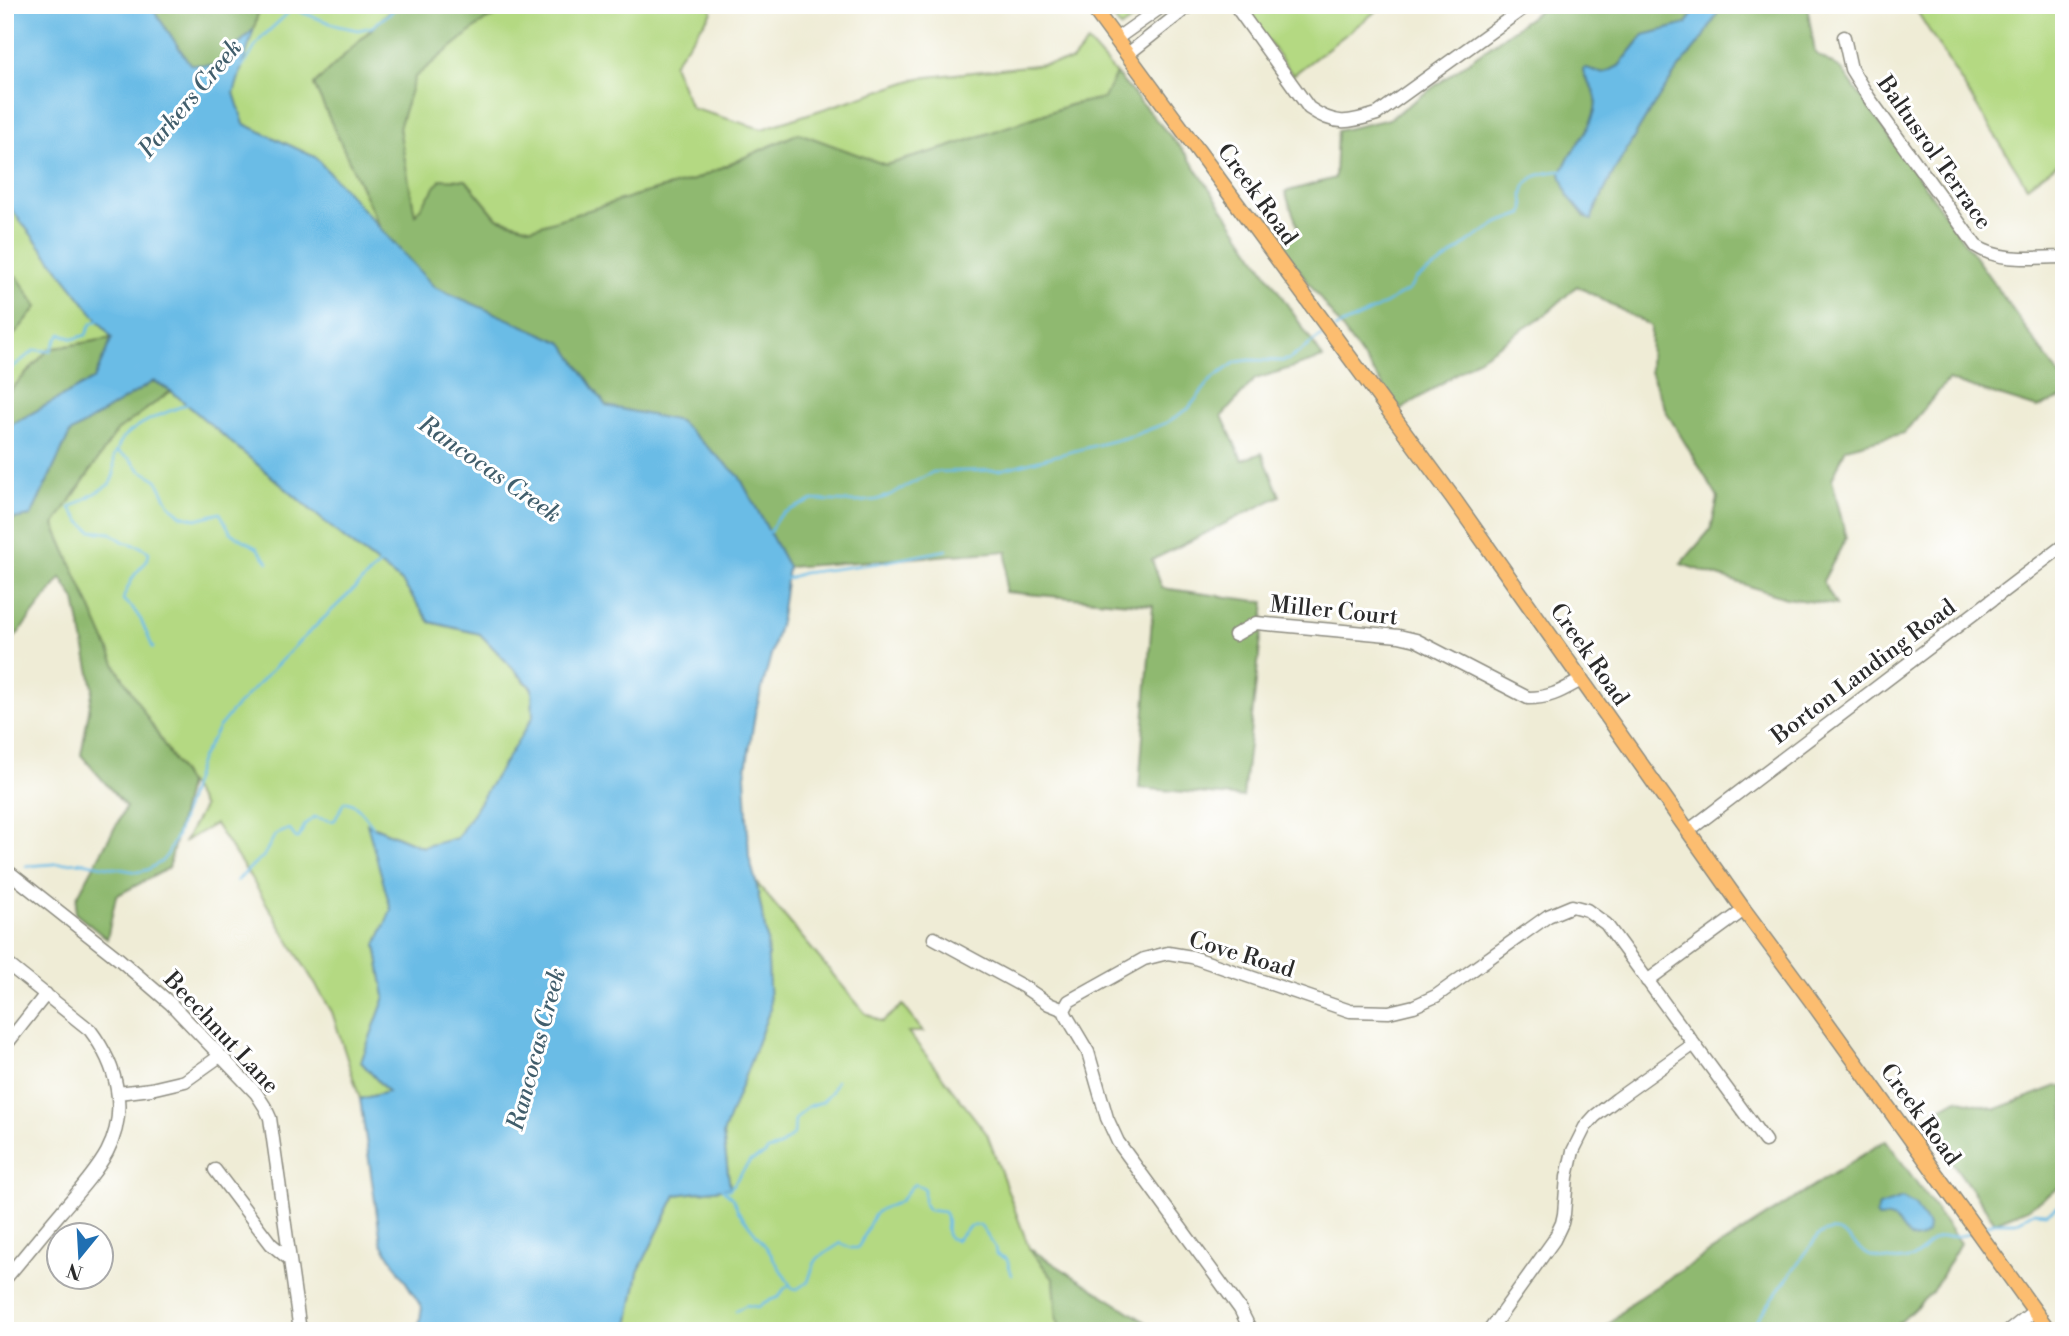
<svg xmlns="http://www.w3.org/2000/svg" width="2069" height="1336" viewBox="0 0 2069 1336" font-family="'Libre Bodoni',serif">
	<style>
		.green { fill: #b4d982; stroke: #708256; stroke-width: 2 }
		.forest { fill: #8fb970; stroke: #5d724e; stroke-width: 2 }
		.water { fill: #6bbce6; stroke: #4b7488; stroke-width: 2 }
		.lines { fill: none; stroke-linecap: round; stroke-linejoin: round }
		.stream { stroke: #6bbce6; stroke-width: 2.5 }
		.minor-casing { stroke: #8d8c80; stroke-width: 15 }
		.major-casing { stroke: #8d8c80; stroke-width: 17 }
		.minor { stroke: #fff; stroke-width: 12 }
		.major { stroke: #fcbd6f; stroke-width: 14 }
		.labels { text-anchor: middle; stroke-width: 6; stroke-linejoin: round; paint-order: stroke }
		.street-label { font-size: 23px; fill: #2b2b2b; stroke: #fff }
		.water-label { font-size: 24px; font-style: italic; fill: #415e6c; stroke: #fff }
	</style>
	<rect width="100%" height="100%" fill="#fff"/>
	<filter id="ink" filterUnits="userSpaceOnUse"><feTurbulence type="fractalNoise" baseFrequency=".0143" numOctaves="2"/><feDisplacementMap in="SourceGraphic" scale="14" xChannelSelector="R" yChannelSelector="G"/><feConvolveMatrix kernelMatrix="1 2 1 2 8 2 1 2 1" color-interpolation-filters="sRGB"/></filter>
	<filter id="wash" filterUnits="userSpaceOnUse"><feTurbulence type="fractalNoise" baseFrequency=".00686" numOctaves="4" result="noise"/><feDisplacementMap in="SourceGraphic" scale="28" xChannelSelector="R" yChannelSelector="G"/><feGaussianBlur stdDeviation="1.57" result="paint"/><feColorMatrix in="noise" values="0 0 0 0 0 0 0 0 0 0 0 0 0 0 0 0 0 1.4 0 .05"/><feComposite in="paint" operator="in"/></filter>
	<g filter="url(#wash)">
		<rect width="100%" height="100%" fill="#efecd6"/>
		<path class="green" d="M260,5H396L314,85L382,232L315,157L244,124L234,93Z
			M523,5H710L712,12L673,64L691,108L762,129L919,78L1072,61L1088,42L1116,74L1104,98L1070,105L949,147L885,165L799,133L694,180L637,195L532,228L497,218L466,180L415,216L399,128L414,77L485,20Z
			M1102,5H1154L1121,28Z
			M1241,5H1384L1293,75Z
			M1913,5H2064V159L2027,186Z
			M5,201L112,338L49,349L5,396V346L37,307L17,276L5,280Z
			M171,391L345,539L402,582L430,622L480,634L532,689L533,717L457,839L422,847L368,824L392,910L376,945L385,997L361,1062L388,1092L360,1099L332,1012L251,878L215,824L185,841L203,807L116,668L54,525L117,431Z
			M756,882L865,1013L882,1022L903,1005L923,1032H908L987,1134L1029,1248L1054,1280L1057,1320L1063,1331H627L638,1272L676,1195L730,1188L723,1134L770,1009L767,939Z"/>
		<path class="forest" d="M150,5H260L254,29L217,66L190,64Z
			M396,5H523L485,20L415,77L399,128L415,215L441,179L466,180L497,218L532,228L637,195L694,180L799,133L886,165L949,147L1070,105L1104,98L1116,74L1187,155L1323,358L1255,379L1222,416L1242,460L1262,453L1280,496L1152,560L1162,588L1265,602L1243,797L1139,788L1153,605L1005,592L1007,551L788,567L739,476L679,422L606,406L563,343L434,287L382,232L314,85Z
			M1547,5H1697L1687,24L1644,35L1619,66L1603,74L1587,68L1583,70C1584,80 1595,86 1596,99C1597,128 1569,148 1561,174L1569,196L1585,217H1592L1613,173L1646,117L1677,70L1704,37L1722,5H1807L1815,53L1842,70L2064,382V397L2037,408L1948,380L1904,433L1846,448L1832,479L1846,538L1823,581L1836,605L1786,598L1681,564L1711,529L1718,498L1667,413L1650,371L1651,326L1577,286L1546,314L1401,410L1282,246L1298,227L1285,192L1335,178L1337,131L1389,119Z
			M17,276L37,307L5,346V280Z
			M112,338L94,379L5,428V396L49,349Z
			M154,381L171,391L117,431L54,525L117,668L188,784L169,868L116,896L107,939L75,913L77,897L126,807L81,755L93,688L75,600L61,578L5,650V520L31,516L70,433Z
			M2057,1086L2064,1087V1184L2027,1209L1995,1222L1921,1119L1957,1099L1997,1109Z
			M1886,1140L1960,1243L1932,1292L1891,1331H1602L1632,1302Z
			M1029,1248L1150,1325V1331H1063L1057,1320L1054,1280Z"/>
		<path class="water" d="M5,5H150L190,64L217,66L254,29L234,93L244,124L315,157L434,287L563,343L606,406L679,421L739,476L788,567L781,618L755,714L745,775L749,857L756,882L767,939L770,1009L723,1134L730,1188L676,1195L638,1272L627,1331H418L422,1308L381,1242L360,1099L388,1092L361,1062L385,997L376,945L391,910L367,824L422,847L457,838L533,717L532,688L480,634L430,622L402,582L345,539L171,391L154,381L70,433L31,516L5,520V428L94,379L112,338L5,201Z
			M1697,5H1722L1704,37L1677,70L1646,117L1613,173L1593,214L1592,220L1588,219L1568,196L1561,174C1569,149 1597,127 1596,99C1595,86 1583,80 1583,69L1587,68L1603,74L1619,66L1644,35L1687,24Z
			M1902,1198L1915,1205L1928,1226L1927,1233C1908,1250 1908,1229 1895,1221C1890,1217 1884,1217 1878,1218L1875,1215L1879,1206Z"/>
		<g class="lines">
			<path class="stream" d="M293,9L338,26L358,30L372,27L400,5
				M240,68C251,59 251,51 259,41C270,28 284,19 295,5
				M1335,328L1372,311L1409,290L1416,279L1440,264L1473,239L1498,223L1523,214C1526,206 1523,204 1523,196C1523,175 1548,171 1564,171
				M5,373L35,350L50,351L56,340L61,334L73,339L86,335L91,324L99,320
				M118,452L130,459L140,470L156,479L169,504L181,515L196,519L220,513L231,533L257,548L268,562
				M766,532H770L776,520L783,513L813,500L856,502L876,500L888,496L933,472L1000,470L1132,436L1166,423L1188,409L1212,379L1236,362L1250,360L1282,361L1290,359L1321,336
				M785,579L803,573L879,563L947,550
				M153,648L141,620L132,607L123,600C124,594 133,576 137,572C143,565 149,561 149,552L139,546L124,542L111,533L91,531L81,522L70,508L110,484L114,474V456C119,450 118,443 124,437C141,420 168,412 190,403
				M26,866L81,862L137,872L147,870L161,862L167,855L177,835L200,760L219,727L232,711L299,642L380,564
				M237,881L257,861L263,857L275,835L289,829L296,838H299L305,824L314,817L331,821L335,820L344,802C357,801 365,817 373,826
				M722,1189L733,1198L738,1211L767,1248L792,1288L797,1289L808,1282L814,1264L818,1258L841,1243L850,1248H857C866,1238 867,1223 876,1213C882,1205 894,1207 901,1200C908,1194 907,1187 916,1184L924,1188V1204L928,1210L944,1212C951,1221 942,1229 949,1238L956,1240L970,1226L980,1225L995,1247L996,1254L1007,1259L1012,1275
				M724,1190L730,1189L750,1161L764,1155L768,1150L779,1147L794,1134L795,1120L807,1107L822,1102L832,1091L836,1081
				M1982,1227L1994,1222H2016L2034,1212L2046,1213L2064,1203
				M736,1311L746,1305L758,1307L765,1302L779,1297L784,1289L789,1286
				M1745,1331L1754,1324L1818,1236C1846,1218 1851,1251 1874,1257C1889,1261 1909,1264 1921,1252C1926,1249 1927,1243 1933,1240C1944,1234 1959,1239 1970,1233"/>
		</g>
	</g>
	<g filter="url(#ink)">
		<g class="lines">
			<defs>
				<path id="minor" d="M1235,5L1309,108C1335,126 1348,123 1377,114L1528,5
					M1844,37L1851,69L1869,98L1976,246C2001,263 2035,257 2064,257
					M1116,39L1164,5
					M1128,54L1190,5
					M1235,635L1256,623L1399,636L1416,640L1528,698C1551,698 1561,691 1581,680
					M1688,831L2064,545
					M5,869L120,960L171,1004L256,1093L265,1107L270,1118L300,1331
					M934,938L1024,987L1049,1004L1064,1010
					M5,962L90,1030C117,1066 129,1110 107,1152C95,1174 77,1193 61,1212C42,1234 24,1257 5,1279
					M1647,981L1744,910
					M5,1046L46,994
					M118,1093L151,1089L185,1081L220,1056
					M215,1170L271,1244L289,1259
					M161,1330V1331
					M1251,1331L1240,1309L1118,1142L1107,1118L1088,1052L1066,1015L1064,1010L1069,1001L1144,959L1168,953L1192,957L1350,1011L1389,1012L1414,1006L1436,996L1548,916L1572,906L1587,910L1606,924L1765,1141
					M1489,1331L1554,1240L1562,1223L1564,1214L1567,1177L1573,1151L1585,1127L1595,1116L1617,1099L1694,1044
					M2009,1331L2034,1311"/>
				<path id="major" d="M1091,5L1453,498L1744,910L1810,999L2049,1331"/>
			</defs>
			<use href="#minor" class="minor-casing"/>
			<use href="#major" class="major-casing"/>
			<use href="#minor" class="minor"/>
			<use href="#major" class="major"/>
		</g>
	</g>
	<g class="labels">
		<g class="street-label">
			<text transform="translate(1935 152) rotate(55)" y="8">Baltusrol Terrace</text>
			<text transform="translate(1258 194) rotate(54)" y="8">Creek Road</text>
			<text transform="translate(1334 610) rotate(6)" y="8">Miller Court</text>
			<text transform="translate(1590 654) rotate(55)" y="8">Creek Road</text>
			<text transform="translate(1863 671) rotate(-37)" y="8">Borton Landing Road</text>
			<text transform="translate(1242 954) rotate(17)" y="8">Cove Road</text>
			<text transform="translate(222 1032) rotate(47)" y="8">Beechnut Lane</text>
			<text transform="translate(1921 1114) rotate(54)" y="8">Creek Road</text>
		</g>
		<g class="water-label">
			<text transform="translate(190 98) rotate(-50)" y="8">Parkers Creek</text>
			<text transform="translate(490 469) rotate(35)" y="8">Rancocas Creek</text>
			<text transform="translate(536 1049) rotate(-75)" y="8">Rancocas Creek</text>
		</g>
	</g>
	<rect width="2069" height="1336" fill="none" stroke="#fff" stroke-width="28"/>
	<g transform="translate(80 1256) rotate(198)"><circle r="33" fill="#ffffff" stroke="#aaaaaa" stroke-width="2"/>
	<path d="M0-5L12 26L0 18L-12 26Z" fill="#1f6fb2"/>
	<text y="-10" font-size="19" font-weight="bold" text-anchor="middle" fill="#2b2b2b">N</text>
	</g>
</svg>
